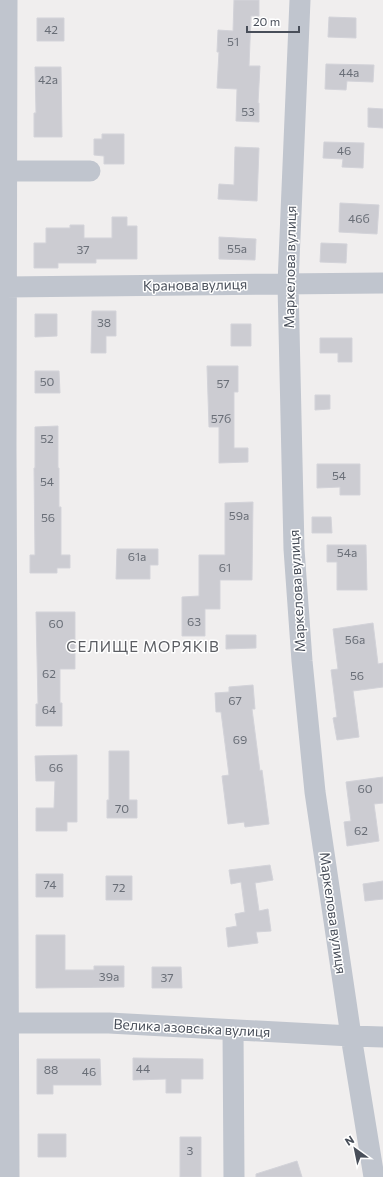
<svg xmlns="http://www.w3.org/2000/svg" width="383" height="1177" viewBox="0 0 383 1177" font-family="Commissioner,sans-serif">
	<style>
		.building { fill: #ccccd2; stroke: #d3d3d9 }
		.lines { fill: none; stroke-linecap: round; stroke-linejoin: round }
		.minor { stroke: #c0c5ce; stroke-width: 21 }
		.labels { text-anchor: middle; stroke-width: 3; stroke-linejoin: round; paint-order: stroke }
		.number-label { font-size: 12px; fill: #696e77 }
		.street-label { font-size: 14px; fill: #484e59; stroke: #fff }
		.neighbourhood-label { font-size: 15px; letter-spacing: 1px; fill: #5b5d62; stroke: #fff }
	</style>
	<rect width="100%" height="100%" fill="#f0eeee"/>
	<path class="building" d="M234,0H259V16H251L249,66H260L258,103H259V122L236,121L237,89L217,88L219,52H217L218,30L233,31Z
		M329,17L356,18V38L328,37Z
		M37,18H64V41H37Z
		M326,64L374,65L373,82L347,81L346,90L325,89Z
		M35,67H61L62,137H34V113H36Z
		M368,108L383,109V128L368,127Z
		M102,134H124V164H104V156L94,155V139H102Z
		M324,142L364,143L363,168L342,167L343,159L323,158Z
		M235,147L259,148L257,201L218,199L219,184L234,185Z
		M340,203L379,205L377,234L339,232Z
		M112,217H127V226H137V259H96V263H58V268H34V243H46V228H70V225H84V238H112Z
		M219,237L256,239L255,260L219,259Z
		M321,243L347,244L346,263L320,262Z
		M92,311H116V336H106V353H91Z
		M35,314H57V336L35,337Z
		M231,324H251V346H231Z
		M320,338H352V362H338V353H320Z
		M207,366H238V392H234V448H248V462L219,463V427H209Z
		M35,371H59L60,393H35Z
		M315,395H330V409L315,410Z
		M58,426V468H59V507H61V555H70V568H57V573H30V555H35L34,468H35V427Z
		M317,464H360V495H340V487L317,488Z
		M253,502L252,580H220V609H205V636H182V597L199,596V555H225V503Z
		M312,517H331L332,533H312Z
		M327,545H366L367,590H337V562H327Z
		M117,549H158V565H150V579H116Z
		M36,612H75V669H60V703H62V726H36V704H38Z
		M373,623L378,664L383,663V687L353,691L359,737L337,740L333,718L337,717L331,670L338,669L333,629Z
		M226,635H256V648L226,649Z
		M253,685L255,709H252L260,771L262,770L269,824L245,827L244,822L228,824L222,776L229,775L221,712H216L215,693L229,692V687Z
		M109,751H129V800H137V818H107V800H109Z
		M77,755V822H67V831H36V808H54L55,781H36L35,756Z
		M383,777V803L374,804L379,841L347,846L344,822L351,821L346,782Z
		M270,865L273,880L255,883L259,911L268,909L271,931L256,932L258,943L228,947L226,928L237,926L235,914L245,912L241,882L231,884L229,870Z
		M36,874H63V897H36Z
		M106,876H132V900H106Z
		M383,881V899L365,901L363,884Z
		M36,935H65V970H94V966H124V987L36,988Z
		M152,967H181L182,988H152Z
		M133,1058L203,1059V1079H181V1093H166V1079L133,1080Z
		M37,1059H100L101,1085H53V1094H37Z
		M38,1134H66V1157H38Z
		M180,1137H201V1177H180Z
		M297,1161L302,1177H256V1174Z"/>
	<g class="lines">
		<path class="minor" d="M7,0L6,448L9,1177
			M300,0L288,284L294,549L302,661L315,792L351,1036L374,1177
			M6,171H90
			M6,287L383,283
			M0,1023H109L351,1036L383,1037
			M233,1030L234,1177"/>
	</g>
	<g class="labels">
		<g class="number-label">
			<text x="51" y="34">42</text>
			<text x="233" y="46">51</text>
			<text x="349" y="77">44а</text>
			<text x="48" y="84">42а</text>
			<text x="248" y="116">53</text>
			<text x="344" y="155">46</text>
			<text x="359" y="223">46б</text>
			<text x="237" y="253">55а</text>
			<text x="83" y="254">37</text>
			<text x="104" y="327">38</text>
			<text x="47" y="386">50</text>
			<text x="223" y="388">57</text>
			<text x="221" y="423">57б</text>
			<text x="47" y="443">52</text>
			<text x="339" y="480">54</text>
			<text x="47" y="486">54</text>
			<text x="239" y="520">59а</text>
			<text x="48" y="522">56</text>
			<text x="347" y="557">54а</text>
			<text x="137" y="561">61а</text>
			<text x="225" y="572">61</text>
			<text x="194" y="626">63</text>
			<text x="56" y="628">60</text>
			<text x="355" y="644">56а</text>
			<text x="49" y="678">62</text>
			<text x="357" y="680">56</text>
			<text x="235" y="705">67</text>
			<text x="49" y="714">64</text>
			<text x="240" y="744">69</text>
			<text x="56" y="772">66</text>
			<text x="365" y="793">60</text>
			<text x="122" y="813">70</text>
			<text x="361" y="835">62</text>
			<text x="50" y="889">74</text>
			<text x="119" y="892">72</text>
			<text x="109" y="981">39а</text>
			<text x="167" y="982">37</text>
			<text x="143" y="1073">44</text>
			<text x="51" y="1074">88</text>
			<text x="89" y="1076">46</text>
			<text x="190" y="1155">3</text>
		</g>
		<g class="street-label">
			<text transform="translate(290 267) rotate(-89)" y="5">Маркелова вулиця</text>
			<text transform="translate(195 285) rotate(-1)" y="5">Кранова вулиця</text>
			<text transform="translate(297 591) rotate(-93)" y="5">Маркелова вулиця</text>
			<text transform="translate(333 913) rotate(82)" y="5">Маркелова вулиця</text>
			<text transform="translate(192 1028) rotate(3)" y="5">Велика азовська вулиця</text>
		</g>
		<g class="neighbourhood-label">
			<text x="143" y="652">СЕЛИЩЕ МОРЯКІВ</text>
		</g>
	</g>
	<g transform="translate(355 1149) rotate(327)" stroke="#ffffff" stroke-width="3" paint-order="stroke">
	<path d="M0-3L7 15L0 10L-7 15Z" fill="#484e59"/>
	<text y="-6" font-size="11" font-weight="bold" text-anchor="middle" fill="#484e59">N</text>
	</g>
	<path d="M247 26v6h52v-6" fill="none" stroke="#484e59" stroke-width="2"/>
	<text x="253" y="26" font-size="12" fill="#484e59" stroke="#ffffff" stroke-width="3" paint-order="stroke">20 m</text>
</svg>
